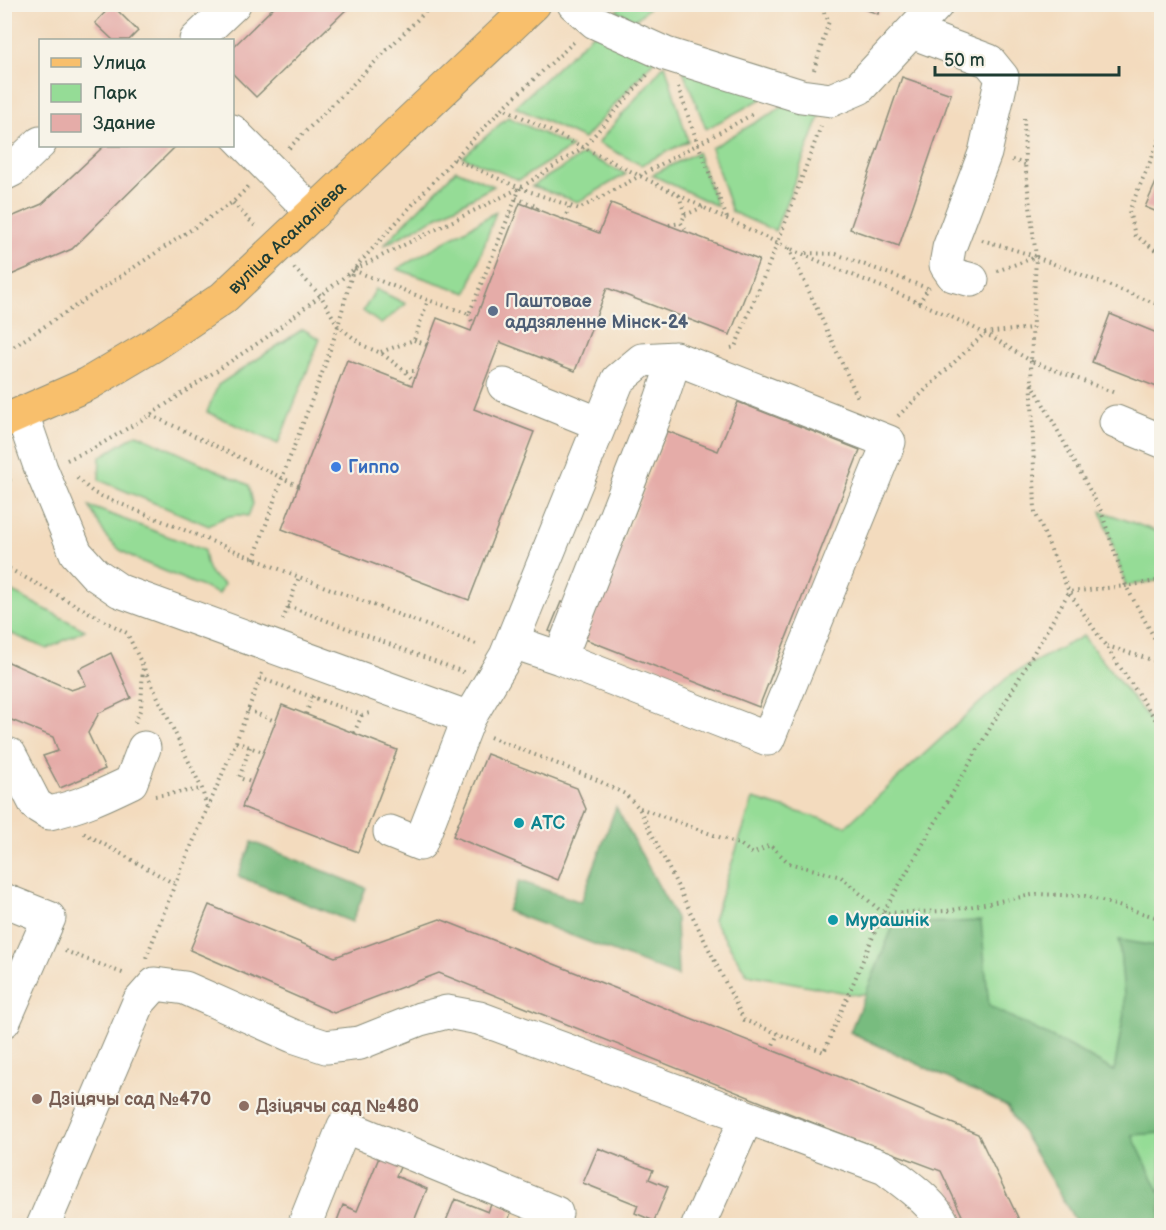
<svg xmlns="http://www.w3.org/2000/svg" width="1166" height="1230" viewBox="0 0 1166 1230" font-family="'Balsamiq Sans',sans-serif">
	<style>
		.green { fill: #95dc96; stroke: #5a8c65; stroke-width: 1.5 }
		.forest { fill: #78bc7f; stroke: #4c7c5a; stroke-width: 1.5 }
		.building { fill: #e5aca8 }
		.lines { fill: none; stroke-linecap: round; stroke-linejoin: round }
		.minor-casing { stroke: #898c79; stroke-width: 35 }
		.major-casing { stroke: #898c79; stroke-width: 35 }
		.path { stroke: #898c79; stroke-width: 4; stroke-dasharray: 1.5 4.5; stroke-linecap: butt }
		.minor { stroke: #fff; stroke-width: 33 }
		.major { stroke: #f8bf6c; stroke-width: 33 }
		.service-dot { fill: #5c6f8a; stroke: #f7f3e8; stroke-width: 2 }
		.shop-dot { fill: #3f7fe0; stroke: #f7f3e8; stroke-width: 2 }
		.culture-dot { fill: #0f9aa8; stroke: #f7f3e8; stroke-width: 2 }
		.education-dot { fill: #8d6e63; stroke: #f7f3e8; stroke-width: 2 }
		.labels { text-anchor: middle; stroke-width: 4.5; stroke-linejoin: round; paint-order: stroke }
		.street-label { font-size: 18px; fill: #1f3d34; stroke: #f7f3e8 }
		.service-label { font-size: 18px; font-weight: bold; fill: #4e5e75; stroke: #f7f3e8; text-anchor: start }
		.shop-label { font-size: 18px; font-weight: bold; fill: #366cbe; stroke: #f7f3e8; text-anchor: start }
		.culture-label { font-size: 18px; font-weight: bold; fill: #0d838f; stroke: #f7f3e8; text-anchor: start }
		.education-label { font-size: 18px; font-weight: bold; fill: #785e54; stroke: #f7f3e8; text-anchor: start }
	</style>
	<rect width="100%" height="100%" fill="#f7f3e8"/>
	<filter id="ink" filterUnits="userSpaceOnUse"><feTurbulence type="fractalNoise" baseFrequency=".0167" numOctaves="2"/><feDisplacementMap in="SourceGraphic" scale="12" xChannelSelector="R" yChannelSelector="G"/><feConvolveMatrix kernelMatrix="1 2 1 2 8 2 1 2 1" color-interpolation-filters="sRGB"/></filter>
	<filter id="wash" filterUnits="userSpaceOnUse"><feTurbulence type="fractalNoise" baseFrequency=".008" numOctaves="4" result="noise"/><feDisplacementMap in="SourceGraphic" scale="24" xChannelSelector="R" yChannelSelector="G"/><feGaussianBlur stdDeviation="1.35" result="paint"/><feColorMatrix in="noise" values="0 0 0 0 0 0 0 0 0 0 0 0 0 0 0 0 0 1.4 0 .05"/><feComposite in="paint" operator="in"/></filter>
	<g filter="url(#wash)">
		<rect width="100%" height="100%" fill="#f3dbbe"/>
		<path class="green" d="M623,5V4L652,5L635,20L616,11Z
			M597,30L656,58L584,139L515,107Z
			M665,64L688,141L641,165L598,143Z
			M683,70L765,97L706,129Z
			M789,103L821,114L775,231L732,212L711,148Z
			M508,117L572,147L519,180L463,157Z
			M697,152L717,206L652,175Z
			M584,154L626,174L578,202L532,186Z
			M456,170L494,186L383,246Z
			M496,212L467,293L397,269Z
			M376,289L406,304L381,324L363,311Z
			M303,329L320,339L278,444L207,412L218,385Z
			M137,434L249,485L253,504L248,516C234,513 221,517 209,526L99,480L100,457Z
			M89,506L204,550C206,567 208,575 224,584L219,594L138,560L120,550L107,538Z
			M1101,511L1161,533V580L1126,586Z
			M5,588L85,630L47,649L5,631Z
			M1083,636L1161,734V1225L933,980L857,995L747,974L713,920L753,799L846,826L1010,675Z"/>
		<path class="forest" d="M616,807L676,918L678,976L507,911L519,881L581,902Z
			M252,842L366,888L352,922L238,876Z
			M981,921L989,1006L1077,1050L1114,1071L1125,1007L1119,940L1161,947V1133L1132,1135L1161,1195V1225H1078L1007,1106L850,1032L894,924Z"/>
		<g id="blocks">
			<path class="building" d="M277,4H352L256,97L232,73V48Z
				M851,4H881L878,14Z
				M112,5L138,31L129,40H113L95,23Z
				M902,77L951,94L899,246L850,229Z
				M104,146H176L72,249L4,278V220L42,204Z
				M1162,169V214L1145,207Z
				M520,203L599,233L611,203L759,260L730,335L607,288L575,371L500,342L474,409L534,432L469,600L282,529L347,360L412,385L437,318L471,331Z
				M1110,314L1162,335V389L1092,362Z
				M738,402L860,450L759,707L585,639L667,431L718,451Z
				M561,602L574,607L563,636L549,631Z
				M111,653L131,698L99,713L88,733L105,769L60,788L43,756L58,751L53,737L4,717V660L71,690L86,685L79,669Z
				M282,705L397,750L358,852L242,807Z
				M487,754L577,788L586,809L558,880L453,836Z
				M209,905L335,957L440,919L840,1077L978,1134L1022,1226H967L941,1171L821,1126L439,973L334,1013L190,950Z
				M598,1148L653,1170L649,1179L668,1187L654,1221L635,1213L638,1205L583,1183Z
				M380,1155L402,1163L396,1176L427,1189L412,1226H335L343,1205L357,1211Z
				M455,1199L488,1212L492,1202L512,1210L506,1226H444Z"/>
		</g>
	</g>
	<g filter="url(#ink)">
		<use href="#blocks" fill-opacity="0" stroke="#898c79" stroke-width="1.5"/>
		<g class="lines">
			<defs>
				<path id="minor" d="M574,4L595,22L666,54L801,96L831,100L859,88L937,4
					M912,32L989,61L1002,77L985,153L949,248L946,265L953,275L972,280
					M196,40L234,4
					M232,131L313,213
					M4,174L12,170L40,143
					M504,385L600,424
					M22,414L41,469L76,553L95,574L120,591L469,718L506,656L618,380L642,360L675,358L889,442L768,739L560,658L513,642
					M1116,422L1162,441
					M560,658L661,400L675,358
					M4,753L10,755L36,805L49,813C79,807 104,795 131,782L144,748
					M390,832L420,844L469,718
					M4,900L49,918L4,1021
					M43,1226L139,1002L155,984L185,988L293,1036L326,1047L360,1043L420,1019L447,1012L479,1018L885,1168C904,1183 934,1202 944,1226
					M304,1226L344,1126L556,1213L551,1226
					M698,1226L747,1117"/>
				<g id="major">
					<path id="s1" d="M4,421L88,384L152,346L223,298L534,4"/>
				</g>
			</defs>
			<use href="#minor" class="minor-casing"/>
			<use href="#major" class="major-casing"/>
			<path class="path" d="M814,70L829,21L819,4
				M678,87L698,144L727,218
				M1024,118L1025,164L1036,257L1031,361L1115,393
				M1162,134L1129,211L1135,235L1162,255
				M289,148L433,4
				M454,159L520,188L579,209L755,113
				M1012,160L1025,164
				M679,195L685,215L681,223
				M516,198L538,207L537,209
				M233,203L255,226
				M510,212L515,215
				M685,215L703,207
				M564,220L570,206
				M681,223L687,232
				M669,225L681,223
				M982,240L1035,256
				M789,248L859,400
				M806,253L836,254L927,288
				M294,268L321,296L338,326L364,346L381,353L405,371L413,380
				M355,269L520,188L584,147L647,75
				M997,271L1036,257L1162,306
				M919,303L929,287
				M469,314L473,324
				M414,340L427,345
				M731,348L735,347L778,242L821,126
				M381,352L414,340L428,300
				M4,353L233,202L249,186
				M406,371H417
				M1032,383L1101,511L1126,586L1162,652
				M151,415L299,486
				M898,416L985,333L1032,328
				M67,460L96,447L150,415L267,337L353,270L454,159L503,108L576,40
				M77,478L94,493L299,577L479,645
				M4,481L15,478
				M254,559L282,478L324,368L338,326L353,270L428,300L469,314L520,188
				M4,566L127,633L202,789L207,808
				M1162,580L1126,586L1069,592L1162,729
				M288,606L466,673
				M283,620L299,577
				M1107,646L1162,663
				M260,678L362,715L370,713
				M248,710L275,721
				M306,714L313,696
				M135,723L141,708L143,666
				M354,733L362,715
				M490,737L593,778L625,794L639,808L744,1020L824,1052L883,913L1069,592L1035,512L1031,361C1015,352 1000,341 984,333C921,300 853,277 789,248C692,204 599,154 503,108
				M236,742L263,752
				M250,747L239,778L251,782
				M155,796L202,789
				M640,808L741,845L753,854L770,845L789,863L841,877L883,913L947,911L1037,894L1085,896L1162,919
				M84,833L175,884
				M65,951L125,974
				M146,958L175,884L236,742L262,673
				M771,1050L778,1033"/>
			<use href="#minor" class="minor"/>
			<use href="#major" class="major"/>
		</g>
	</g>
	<circle class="service-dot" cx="493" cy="311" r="6"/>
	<circle class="shop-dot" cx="336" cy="467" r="6"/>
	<g class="culture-dot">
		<circle cx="519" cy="823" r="6"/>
		<circle cx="833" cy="920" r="6"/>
	</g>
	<g class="education-dot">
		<circle cx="37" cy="1099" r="6"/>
		<circle cx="244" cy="1106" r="6"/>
	</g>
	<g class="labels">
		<g class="street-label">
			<text dy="6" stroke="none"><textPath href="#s1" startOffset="340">вуліца Асаналіева</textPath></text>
		</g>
		<g class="service-label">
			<text x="505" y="307">Паштовае<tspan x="505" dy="21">аддзяленне Мінск-24</tspan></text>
		</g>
		<g class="shop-label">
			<text x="348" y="473">Гиппо</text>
		</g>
		<g class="culture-label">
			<text x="531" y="829">АТС</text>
			<text x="845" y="926">Мурашнік</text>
		</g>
		<g class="education-label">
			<text x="49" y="1105">Дзіцячы сад №470</text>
			<text x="256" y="1112">Дзіцячы сад №480</text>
		</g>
	</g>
	<rect width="1166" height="1230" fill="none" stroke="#f7f3e8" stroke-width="24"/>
	<rect x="39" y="39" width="195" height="108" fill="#f7f3e8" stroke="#a1aaa0" stroke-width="1.5"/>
	<rect x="51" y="58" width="30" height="9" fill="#f8bf6c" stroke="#a1aaa0" stroke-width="1.5"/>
	<text x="93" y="69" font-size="18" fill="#1f3d34">Улица</text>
	<rect x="51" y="84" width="30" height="18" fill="#95dc96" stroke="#a1aaa0" stroke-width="1.5"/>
	<text x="93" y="99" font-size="18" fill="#1f3d34">Парк</text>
	<rect x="51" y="114" width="30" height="18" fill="#e5aca8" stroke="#a1aaa0" stroke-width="1.5"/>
	<text x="93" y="129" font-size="18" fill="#1f3d34">Здание</text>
	<path d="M935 66v9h184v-9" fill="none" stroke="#1f3d34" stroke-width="3"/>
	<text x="944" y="66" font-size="18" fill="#1f3d34" stroke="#f7f3e8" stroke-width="4.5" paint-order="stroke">50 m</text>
</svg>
